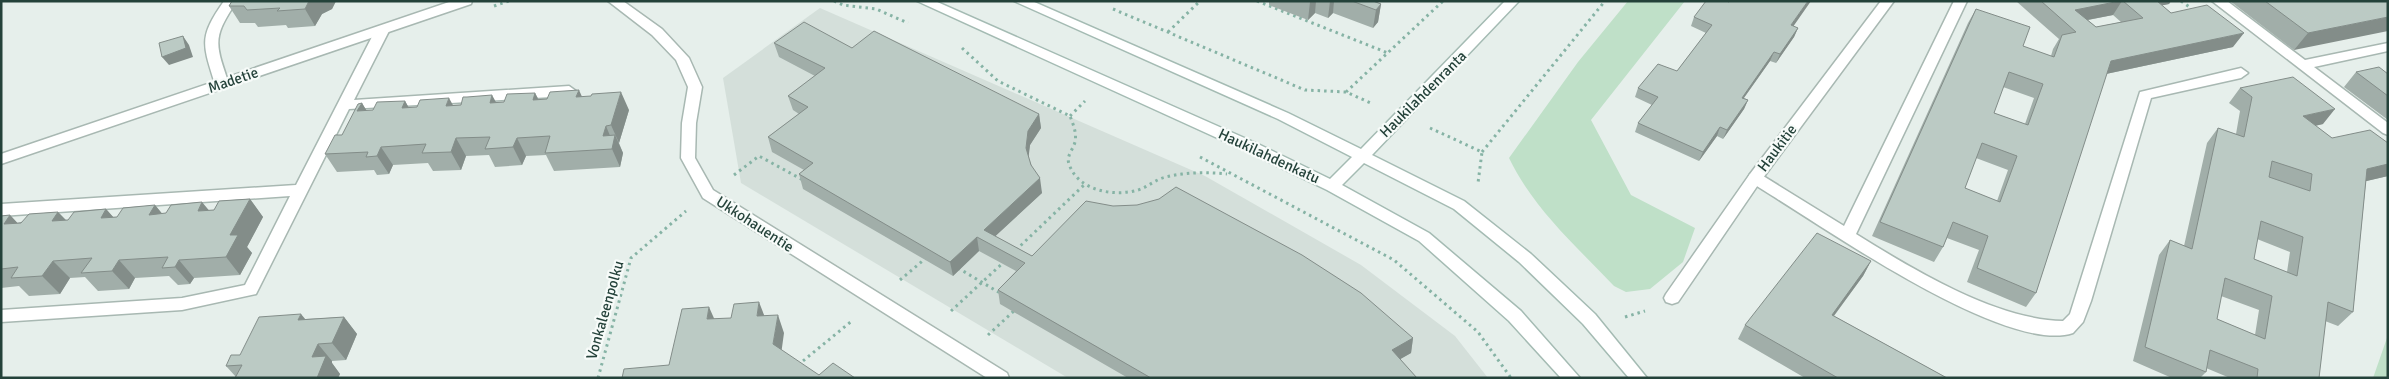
<svg xmlns="http://www.w3.org/2000/svg" width="2389" height="379" viewBox="0 0 2389 379" font-family="Signika,sans-serif">
	<style>
		.built { fill: #d4dfda }
		.green { fill: #bfe0c8 }
		.lines { fill: none; stroke-linecap: round; stroke-linejoin: round }
		.lane-casing { stroke: #a8b8b2; stroke-width: 3 }
		.street-casing { stroke: #a8b8b2; stroke-width: 3 }
		.secondary-casing { stroke: #a4bbb3; stroke-width: 3 }
		.path { stroke: #86b3a5; stroke-width: 3; stroke-dasharray: 2.5 4; stroke-linecap: butt }
		.lane { fill: #fff; fill-rule: evenodd }
		.street { fill: #fff; fill-rule: evenodd }
		.secondary { fill: #fff; fill-rule: evenodd }
		.wall { fill: #a1aea9; fill-rule: evenodd }
		.shaded-wall { fill: #838d89 }
		.building { fill: #bbcac4; stroke: #838d89; fill-rule: evenodd }
		.labels { text-anchor: middle; stroke-width: 4.5; stroke-linejoin: round; paint-order: stroke }
		.street-label { font-size: 15px; fill: #24423a; stroke: #f7fbf9 }
	</style>
	<rect width="100%" height="100%" fill="#e6efeb"/>
	<path class="built" d="M820,8L1205,176L1361,265L1455,336L1488,378H1068L741,183L723,78Z"/>
	<path class="green" d="M1628,1H1685L1591,120L1631,195L1695,228L1683,262L1650,289L1626,292L1614,286C1576,246 1533,208 1509,158L1578,62Z
		M2388,335V378H2373Z"/>
	<g class="lines">
		<defs>
			<path id="lane" d="M224,1H237C212,38 215,43 229,84L222,89L215,84C202,43 199,37 224,1Z
				M1954,1H1967L1856,234C1912,269 1996,320 2063,321L2070,314L2140,92L2241,68L2248,73L2241,78L2151,98L2091,301L2083,322L2073,333C2003,356 1813,219 1750,182L1748,178L1750,174H1760L1844,226Z
				M2212,1H2227L2305,60L2388,43V51L2314,67L2388,123V135L2383,133Z
				M383,25L390,29L354,100L569,86L576,91L569,96L349,109L256,294L182,310L1,322V310L182,298L245,285L290,196L1,216V204L296,185L376,29Z"/>
			<path id="street" d="M452,1H472L471,4L1,164V154Z
				M608,1H623L662,29L689,58L702,87L696,123L695,158L713,190L1007,373L1009,378H987L703,198L681,158L682,123L688,87L676,60L652,35Z
				M1881,1H1894L1760,182L1678,302L1672,304L1666,302L1664,298L1666,294L1750,174Z"/>
			<path id="secondary" d="M917,1H935L1258,144L1330,179L1352,157L1278,119L1014,1H1032L1288,113L1361,149L1505,1H1519L1372,155L1464,201L1531,254L1595,314L1647,378H1629L1583,324L1519,262L1454,209L1364,163L1342,185L1429,233L1521,311L1580,378H1561L1509,321L1419,241L1327,190L1248,152Z"/>
		</defs>
		<use href="#lane" class="lane-casing"/>
		<use href="#street" class="street-casing"/>
		<use href="#secondary" class="secondary-casing"/>
		<path class="path" d="M834,1L843,5L876,9L908,23
			M1257,1L1388,53
			M2181,1L2191,8
			M494,6L509,1
			M1113,9L1305,90L1346,92L1373,104
			M1168,32L1200,1
			M962,48L998,81L1070,116C1073,124 1077,133 1075,142C1073,150 1066,156 1069,164C1078,191 1114,197 1138,190C1148,187 1156,179 1166,177C1186,172 1207,172 1227,174
			M1346,92L1443,1
			M1070,116L1085,101
			M1430,128L1482,152L1478,183
			M1482,152L1605,1
			M1200,157L1394,260L1478,332L1511,378
			M734,175L759,156L803,180
			M1016,250L1084,185
			M958,268L1000,293
			M900,280L926,258
			M951,311L1005,261
			M1625,317L1645,311
			M988,335L1016,309
			M798,365L853,320
			M598,378L631,258L686,211"/>
		<use href="#lane" class="lane"/>
		<use href="#street" class="street"/>
		<use href="#secondary" class="secondary"/>
	</g>
	<path class="wall" d="M232,1H336L332,9L322,14L315,26L288,28L286,25L258,27L255,23H240L229,6Z
		M1269,1H1377L1376,2L1381,4L1378,22L1373,28L1333,13L1328,18L1315,13L1308,20L1269,5Z
		M2016,1H2171L2169,4L2162,5L2171,13L2233,47L2106,74L2036,293L2026,307L1967,282L1979,250L1947,238L1943,247L1934,262L1872,236L1968,23L1976,9L2023,46L2051,56L2053,49L2059,39ZM2113,15L2121,22L2096,27L2088,20ZM2003,87L2034,98L2025,124L1994,113ZM1976,158L2008,170L1997,201L1965,188Z
		M2230,1H2388L2294,50Z
		M1729,2L1798,28L1794,37L1776,63L1770,61L1744,98L1748,100L1744,109L1723,139L1717,136L1699,161L1635,132L1638,123L1652,105L1635,97L1638,88L1677,71L1706,33L1691,26L1694,17Z
		M774,43L852,48L1039,114L1041,128L1030,145L1028,156L1042,193L995,236L1032,256L1413,338L1411,353L1400,359L1417,378H1128L1000,304L998,290L1016,271L979,251L953,276L803,189L799,174L804,170L772,152L768,137L799,114L793,110L788,96L815,76L779,57Z
		M2356,72L2388,74V120L2344,87Z
		M2240,88L2323,124L2315,126L2332,138L2388,143V176L2366,181L2353,312L2338,326L2325,321L2319,378H2230L2206,368V372L2200,378H2172L2133,361L2159,255L2170,240L2184,246L2207,143L2218,128L2236,134L2240,111L2229,103ZM2257,239L2290,252L2287,272L2254,259ZM2221,296L2259,310L2255,335L2217,319Z
		M535,93L539,100L582,97L629,110L619,143L623,153L620,167L554,171L546,155L526,156L522,165L495,167L489,155L466,156L461,170L433,171L428,163L393,165L389,174L377,175L374,170L337,172L325,154L342,135L362,103L366,111L373,110L405,101L409,108L453,105L504,102Z
		M250,199L263,217L247,247L252,253L240,275L194,278L190,284L178,285L169,276L135,278L129,289L98,291L85,277L70,278L60,294L29,296L19,286L1,288V216L10,215L17,223L58,212L66,220H68L106,209L113,217H117L155,205L162,214L214,210Z
		M1871,261L1863,276L1834,316L1947,378H1805L1738,339L1745,325Z
		M344,317L357,334L346,360L332,361V363L340,374L338,378H235L236,377L226,366L306,319Z"/>
	<path class="shaded-wall" d="M309,1H336L332,9L322,14L315,26L305,9Z
		M1311,1H1316L1315,13L1308,20L1310,2Z
		M1330,1H1334L1333,13L1328,18Z
		M1808,1H1811L1788,34L1791,25Z
		M2120,1H2122L2113,15L2066,24L2075,10Z
		M2145,1H2171L2169,4L2140,10Z
		M1381,4L1378,22L1373,28L1376,10Z
		M2388,17V31L2294,50L2308,33Z
		M1798,28L1794,37L1776,63L1780,54Z
		M2244,33L2233,47L2101,75L2111,61Z
		M183,36L189,45L193,57L169,65L162,57Z
		M1774,52L1770,61L1738,106L1742,98Z
		M579,90L587,108L576,97Z
		M621,92L629,110L619,143L611,125Z
		M535,93L544,111L533,100Z
		M492,95L502,113L490,103Z
		M449,98L459,116L446,106Z
		M1748,100L1744,109L1723,139L1727,130Z
		M405,101L415,119L402,108Z
		M362,103L373,121L357,111Z
		M2335,109L2323,124L2291,131L2303,116Z
		M1039,114L1041,128L1030,145L1028,162L1026,148L1028,131Z
		M606,126L613,143L615,135L623,153L620,167L612,149L603,136Z
		M1720,127L1717,136L1699,161L1703,152Z
		M456,138L466,156L461,170L451,152Z
		M517,138L526,156L522,165L513,147Z
		M381,147L393,165L389,174L377,156Z
		M2388,164V176L2354,184L2367,169Z
		M1040,178L1042,193L988,243L984,230Z
		M250,199L263,217L247,247L252,253L240,275L226,257L230,235Z
		M202,202L217,220L198,211Z
		M155,205L170,223L149,215Z
		M106,209L122,227L101,218Z
		M58,212L75,230L52,221Z
		M10,215L27,233L4,224Z
		M977,237L979,251L953,276L950,262Z
		M119,260L135,278L129,289L112,271Z
		M179,260L194,278L190,284L175,267Z
		M53,261L70,278L60,294L42,276Z
		M1871,261L1863,276L1824,329L1832,315Z
		M759,302L766,320L757,316Z
		M709,307L717,325L707,319Z
		M301,314L315,331L298,320Z
		M778,315L784,333L780,362L773,344Z
		M344,317L357,334L346,360L332,343Z
		M1413,338L1411,353L1390,365L1392,350Z
		M318,344L332,361V363L340,374L338,378H317L312,357Z"/>
	<path class="building" d="M232,1H309L305,9L277,11L280,8L247,10L244,6H229Z
		M1352,1H1373L1381,4L1376,10Z
		M1706,1H1726L1729,2L1730,1H1808L1791,25L1798,28L1780,54L1774,52L1742,98L1748,100L1727,130L1720,127L1703,152L1638,123L1658,97L1638,88L1658,64L1677,71L1712,25L1694,17Z
		M2041,1H2120L2075,10L2096,27L2143,18L2123,1H2157L2171,13L2207,5L2244,33L2111,61L2036,293L1977,268L1988,236L1953,222L1943,247L1880,222L1976,9L2030,27L2023,46L2054,57L2062,35L2076,32ZM2009,72L2043,84L2028,125L1994,113ZM1982,143L2017,156L2000,202L1965,188Z
		M2265,1H2388V17L2308,33Z
		M804,22L852,48L874,31L1039,114L1028,131L1026,148L1031,165L1040,178L984,230L1032,256L1086,201L1113,206L1137,205L1159,199L1176,187L1302,255L1361,293L1413,338L1392,350L1417,378H1151L998,290L1025,263L977,237L950,262L799,174L813,163L768,137L808,107L788,96L825,68L774,43Z
		M183,36L186,48L162,57L159,43Z
		M2379,67L2388,74V96L2356,72Z
		M2293,77L2335,109L2303,116L2332,138L2370,130L2388,143V164L2367,169L2353,312L2328,302L2319,378H2257L2258,369L2210,350L2206,372L2145,347L2170,240L2192,249L2218,128L2244,137L2252,97L2240,88ZM2272,161L2312,174L2310,191L2269,177ZM2261,221L2303,237L2297,276L2254,259ZM2225,278L2272,296L2265,339L2217,319Z
		M579,90L576,97L591,96L592,94L621,92L611,125L606,126L603,136L615,135L612,149L545,153L550,136L517,138L513,147L485,149L490,137L456,138L451,152L422,153L426,144L381,147L377,156L366,157L368,152L325,154L335,135H342L358,104L362,103L357,111L373,110L377,102L405,101L402,108L417,107L420,100L449,98L446,106L461,105L463,97H467L492,95L490,103L504,102L507,94L535,93L533,100L547,99L550,92Z
		M250,199L230,235H238L226,257L179,260L175,267L162,268L168,257L119,260L112,271L81,273L92,258L53,261L42,276L11,278L18,267L1,269V216L10,215L4,224L21,223L29,214L58,212L52,221L68,220L74,212L106,209L101,218L117,217L123,208L155,205L149,215L166,213L171,205L202,202L198,211L214,210L219,201Z
		M1817,233L1871,261L1832,315L1947,378H1838L1745,325Z
		M759,302L757,316L778,315L773,344L819,375L833,363L855,378H622L624,369L669,365L682,309L709,307L707,319L731,318L734,304Z
		M301,314L298,320L344,317L332,343L318,344L312,357L326,356L317,378H235L242,365L226,366L231,355H240L259,317Z"/>
	<g class="labels">
		<g class="street-label">
			<text transform="translate(233 80) rotate(-19)" y="5">Madetie</text>
			<text transform="translate(1423 94) rotate(-45)" y="5">Haukilahdenranta</text>
			<text transform="translate(1777 148) rotate(-53)" y="5">Haukitie</text>
			<text transform="translate(1269 156) rotate(25)" y="5">Haukilahdenkatu</text>
			<text transform="translate(755 224) rotate(33)" y="5">Ukkohauentie</text>
			<text transform="translate(605 310) rotate(-74)" y="5">Vonkaleenpolku</text>
		</g>
	</g>
	<rect width="2389" height="379" fill="none" stroke="#24423a" stroke-width="5"/>
</svg>
